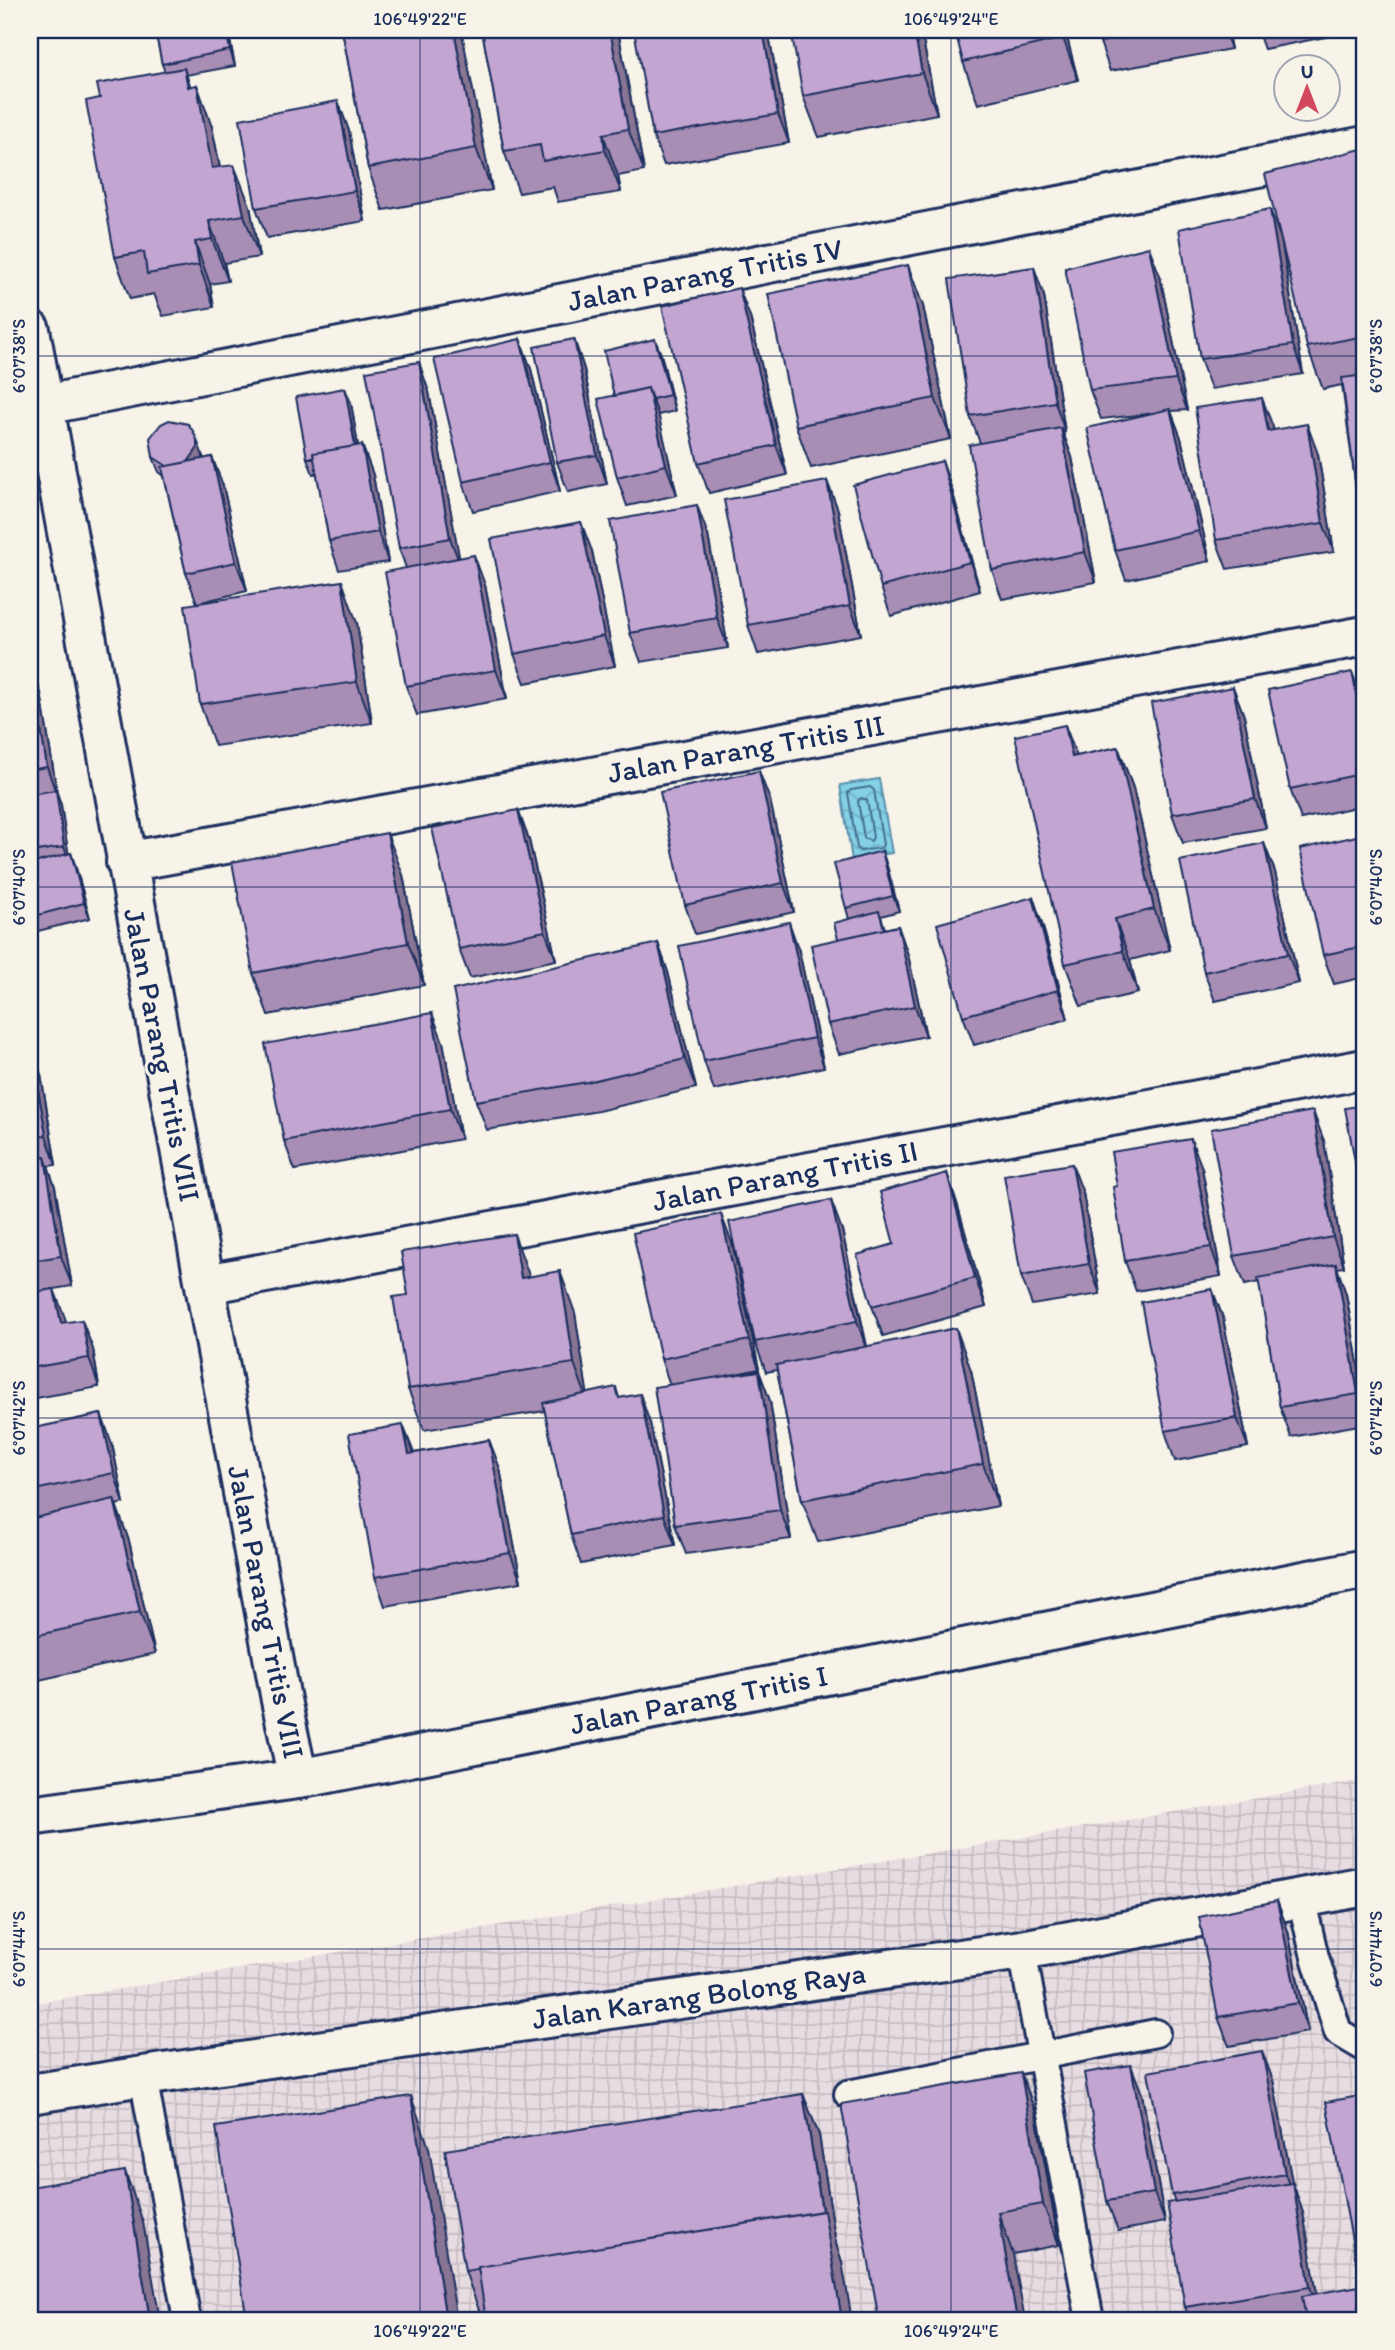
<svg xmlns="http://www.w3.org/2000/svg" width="1395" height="2350" viewBox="0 0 1395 2350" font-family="Itim,sans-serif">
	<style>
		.industrial { fill: url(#industrial-grid) }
		.water { fill: url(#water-waves); stroke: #5a90ae; stroke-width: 2 }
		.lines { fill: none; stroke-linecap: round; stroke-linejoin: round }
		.shore { stroke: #456f94; stroke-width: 2 }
		.lane-casing { stroke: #1b2f5e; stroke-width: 32 }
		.street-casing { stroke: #1b2f5e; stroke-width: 44 }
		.secondary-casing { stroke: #1b2f5e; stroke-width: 44 }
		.lane { stroke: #f7f3e8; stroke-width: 26 }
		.street { stroke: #f7f3e8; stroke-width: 38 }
		.secondary { stroke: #f7f3e8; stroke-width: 38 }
		.wall { fill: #a88eb5; stroke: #1b2f5e; stroke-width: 2 }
		.shaded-wall { fill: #887493; stroke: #1b2f5e; stroke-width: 2 }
		.building { fill: #c3a5d2; stroke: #1b2f5e; stroke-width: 2 }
		.ticks { fill: none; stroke: #1b2f5e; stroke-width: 2; stroke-opacity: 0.45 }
		.labels { text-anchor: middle; stroke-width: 6; stroke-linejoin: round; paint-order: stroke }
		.street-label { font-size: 30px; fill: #1b2f5e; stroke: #f7f3e8 }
		.neatline { fill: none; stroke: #1b2f5e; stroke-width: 2.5 }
		.ticks-label { font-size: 18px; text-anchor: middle; fill: #1b2f5e }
	</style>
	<defs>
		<pattern id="industrial-grid" width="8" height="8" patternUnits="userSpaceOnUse" patternTransform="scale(1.75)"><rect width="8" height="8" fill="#e7dce1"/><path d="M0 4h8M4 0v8" fill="none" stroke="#c6bdc3"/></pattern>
		<pattern id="water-waves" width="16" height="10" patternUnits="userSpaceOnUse" patternTransform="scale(1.75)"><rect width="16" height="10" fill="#84d0e4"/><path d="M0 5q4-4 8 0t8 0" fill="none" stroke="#71b3c6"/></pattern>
	</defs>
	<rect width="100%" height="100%" fill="#f7f3e8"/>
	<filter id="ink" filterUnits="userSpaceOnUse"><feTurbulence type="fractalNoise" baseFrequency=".0143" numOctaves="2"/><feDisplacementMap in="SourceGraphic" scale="14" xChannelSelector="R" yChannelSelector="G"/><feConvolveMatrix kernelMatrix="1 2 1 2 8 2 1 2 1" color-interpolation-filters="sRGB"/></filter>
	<g filter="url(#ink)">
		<path class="industrial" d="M1365,1780V2320H30V2004Z"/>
		<path class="water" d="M879,779L892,853L852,860L840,785Z"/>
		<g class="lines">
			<path class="shore" d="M870,787L874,790L883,845L881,848L860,851L857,848L848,793L851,790Z
				M861,798L867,800L873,837L871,841L864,838L858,801Z"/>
			<defs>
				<path id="lane" d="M1301,1898L1315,1957L1338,2032L1365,2048
					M1022,1950L1090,2320
					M143,2076L187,2320
					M848,2094L1156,2033"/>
				<path id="street" d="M30,330L281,1700L298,1779
					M44,405L1365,146
					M126,862L1365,636
					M206,1284L1365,1069
					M30,1816L298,1779L1365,1569"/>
				<path id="secondary" d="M30,2094L143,2076L1022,1950L1365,1886"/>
			</defs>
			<use href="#lane" class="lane-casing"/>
			<use href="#street" class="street-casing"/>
			<use href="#secondary" class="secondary-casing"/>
			<use href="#lane" class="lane"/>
			<use href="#street" class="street"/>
			<use href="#secondary" class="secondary"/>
		</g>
		<path class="wall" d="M155,30H228L235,66L186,75L190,87L197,85L212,127L220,167L250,206L259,257L224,263L228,281L210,284L214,307L163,316L154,294L130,299L115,257L165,72L162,64Z
			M342,30H461L492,190L383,210L368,168Z
			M482,30H618L644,171L618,176L621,192L558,202L553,187L519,193L504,151Z
			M768,30L789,143L664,165L653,136Z
			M921,30L937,114L819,137L803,96Z
			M1065,30L1078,80L978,104L963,62Z
			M1097,30H1227L1231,49L1110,71L1100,42Z
			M1257,30H1361L1264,49Z
			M338,101L349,131L365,221L267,238L256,208Z
			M1365,148V524L1358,504L1342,385L1323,389L1307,347Z
			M1281,239L1303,374L1211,389L1200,359Z
			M1160,276L1187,410L1171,411L1181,438L1210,561L1126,580L1115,550L1149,414L1101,419L1090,390Z
			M1044,296L1065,432H1063L1072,457L1096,582L1002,599L992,570L980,443L970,416Z
			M923,306L951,439L811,468L796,426Z
			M750,317L787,475L709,493L698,463Z
			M520,339L531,369L560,491L473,511L463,482Z
			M574,339L584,369L607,484L568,492L557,462Z
			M661,354L675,411L658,415L677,495L627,506L617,477L614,396Z
			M429,392L459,558L485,585L507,699L417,715L406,686V568L399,548Z
			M351,403L358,446L362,445L373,475L388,562L339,570L329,541L317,473L313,474L307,458Z
			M1273,427V430L1318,454L1334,552L1227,569L1216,540Z
			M203,456V459L212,457L223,486L247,591L197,603L186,573L164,476L159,472L153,457Z
			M942,461L952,490L980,591L891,616L881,587Z
			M827,481L838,510L861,635L758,654L748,625Z
			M708,535L728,648L641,662L630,633Z
			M592,551L615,666L525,683L514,654Z
			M357,623L372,723L215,746L200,704Z
			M30,664L41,693L57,793L61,805L68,854L71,853L76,868L90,918L30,933Z
			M1233,687L1244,716L1266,828L1183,843L1172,814Z
			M1363,701L1365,712V805L1301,819L1290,789Z
			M1118,747L1133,788L1170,950L1130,960L1138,993L1081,1006L1065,964L1077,756Z
			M770,800L794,912L695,934L685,905Z
			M518,810L529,840L556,960L470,978L459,949Z
			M1365,834V977L1334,984L1323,955Z
			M1264,843L1275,872L1299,983L1215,1001L1204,972Z
			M882,851L887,866L899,911L881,916L885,929L898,926L908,955L926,1036L839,1054L828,1024L838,939L849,919L846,908Z
			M403,875L424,985L268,1015L253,973Z
			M1033,897L1043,927L1068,1019L974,1045L963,1016Z
			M658,943L668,972L696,1088L598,1111L487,1130L476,1101Z
			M799,951L824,1067L714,1090L704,1061Z
			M443,1042L461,1139L295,1170L284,1141Z
			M30,1045L41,1075L56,1165L48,1166L55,1187L72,1286L30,1293Z
			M1324,1141L1344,1267L1337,1268L1346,1294L1365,1404V1424L1291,1437L1280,1407L1259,1282L1245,1285L1234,1256Z
			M1202,1168L1221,1276L1136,1291L1125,1261Z
			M947,1173L957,1203L986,1307L883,1336L872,1306L894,1244Z
			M1083,1193L1100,1294L1032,1305L1021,1276Z
			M842,1230L867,1346L971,1370L998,1506L818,1542L802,1500L777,1370L766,1372L755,1342Z
			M732,1243L759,1369L726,1376L759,1371L770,1401L791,1539L686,1554L675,1525L670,1385L661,1359Z
			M529,1276L575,1313L587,1393L619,1398L650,1423L675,1545L581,1564L571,1535L545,1411L424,1430L408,1389Z
			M1212,1289L1223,1318L1248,1447L1175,1461L1165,1431Z
			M30,1293L65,1318L66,1322L93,1349L99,1387L30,1399Z
			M101,1414L112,1444L124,1503L116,1505L129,1541L155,1654L30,1682V1429Z
			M403,1425L414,1453L489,1440L500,1469L521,1582L385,1606L375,1577Z
			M1277,1901L1288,1931L1308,2032L1229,2046L1218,2017Z
			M1021,2073L1036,2114L1059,2245L1013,2254L879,2320Z
			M1273,2080L1292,2183L1303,2213L1317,2294L1306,2318L1294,2320H1190L1185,2307L1175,2202L1172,2195Z
			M803,2094L819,2135L836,2244L842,2262L480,2313L465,2271Z
			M1142,2094L1165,2222L1118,2231L1107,2201Z
			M1365,2095V2284L1355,2256Z"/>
		<path class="shaded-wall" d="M226,30H228L235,66L230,50Z
			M454,30H461L462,33L492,190L476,148Z
			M610,30H618L644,171L628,129Z
			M763,30H768L789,143L778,114Z
			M914,30H921L937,114L922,73Z
			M1060,30H1065L1078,80L1063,38Z
			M1224,30H1227L1231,49Z
			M184,68L199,110L188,87Z
			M197,85L212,127L228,210L212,168Z
			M338,101L349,131L365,221L355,191Z
			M603,134L618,176L621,192L605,150Z
			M234,165L250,206L259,257L244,215Z
			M1270,209L1281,239L1303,374L1293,345Z
			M209,221L224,263L228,281L212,239Z
			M195,242L210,284L214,307L199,265Z
			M1149,247L1160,276L1187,410L1176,380Z
			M908,265L923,306L951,439L935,398Z
			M1034,267L1044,296L1065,432L1055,402Z
			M739,288L750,317L787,475L776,445Z
			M520,339L531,369L560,491L550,462Z
			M574,339L584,369L607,484L597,455Z
			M655,339L661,354L675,411L670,395Z
			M419,362L429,392L461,567L450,538Z
			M345,388L351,403L361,465L356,450Z
			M648,388L659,417L677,495L666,465Z
			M1262,398L1273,427L1279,460L1268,431Z
			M1170,409L1181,438L1210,561L1199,531Z
			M1307,424L1318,454L1334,552L1323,523Z
			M1061,428L1072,457L1096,582L1085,552Z
			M197,440L203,456V464H187Z
			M362,445L373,475L388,562L378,532Z
			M212,457L223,486L247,591L236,562Z
			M942,461L952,490L980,591L970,562Z
			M827,481L838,510L861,635L850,606Z
			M697,505L708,535L728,648L717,618Z
			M581,522L592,551L615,666L604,636Z
			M474,555L485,585L507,699L496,670Z
			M342,581L357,623L372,723L357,682Z
			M30,664L41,693L57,793L61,805L70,863L64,847L56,793L47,767Z
			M1352,672L1363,701L1365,712V731Z
			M1233,687L1244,716L1266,828L1255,799Z
			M1065,725L1081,767L1072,757Z
			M1118,747L1133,788L1170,950L1154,909Z
			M759,771L770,800L794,912L783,883Z
			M518,810L529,840L556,960L545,931Z
			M387,833L403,875L424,985L408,943Z
			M1264,843L1275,872L1299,983L1288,954Z
			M882,851L887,866L899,911L893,896Z
			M71,853L76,868L90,918L84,903Z
			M1033,897L1043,927L1068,1019L1058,990Z
			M1115,919L1130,960L1138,993L1123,951Z
			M789,922L799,951L824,1067L814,1038Z
			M898,926L908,955L926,1036L915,1006Z
			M658,943L668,972L696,1088L685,1059Z
			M432,1013L443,1042L461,1139L450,1109Z
			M30,1045L41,1075L56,1165L46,1135Z
			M1313,1111L1324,1141L1344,1267L1333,1237Z
			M1191,1139L1202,1168L1221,1276L1211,1247Z
			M45,1157L55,1187L72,1286L61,1256Z
			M1072,1164L1083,1193L1100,1294L1089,1264Z
			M947,1173L957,1203L986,1307L975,1278Z
			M831,1200L842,1230L867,1350L857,1321Z
			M721,1214L732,1243L759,1369L749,1340Z
			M514,1234L529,1275L536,1319L521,1278Z
			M1336,1264L1346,1294L1365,1404V1415L1358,1394Z
			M560,1271L575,1313L589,1404L574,1363Z
			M54,1289L65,1318L72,1353L61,1323Z
			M1212,1289L1223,1318L1248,1447L1237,1418Z
			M82,1320L93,1349L99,1387L89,1358Z
			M956,1328L971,1370L998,1506L983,1464Z
			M759,1371L770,1401L791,1539L780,1510Z
			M640,1394L650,1423L675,1545L664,1515Z
			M101,1414L112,1444L124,1503L114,1473Z
			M403,1425L414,1454H409Z
			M489,1440L500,1469L521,1582L510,1553Z
			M114,1499L129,1541L155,1654L140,1612Z
			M1277,1901L1288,1931L1308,2032L1298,2003Z
			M1262,2051L1273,2080L1296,2203L1285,2174Z
			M1131,2065L1142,2094L1165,2222L1154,2193Z
			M1021,2073L1036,2114L1059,2245L1043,2204Z
			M803,2094L819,2135L836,2244L842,2262L852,2320H842L823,2215Z
			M411,2096L429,2148L457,2320H446Z
			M125,2171L143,2222L160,2320H150Z
			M1293,2183L1303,2213L1321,2316L1310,2287Z
			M998,2212L1013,2254L1025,2320H1017Z"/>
		<path class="building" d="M155,30H226L230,50L162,64Z
			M342,30H454L476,148L368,168Z
			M482,30H610L628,129L603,134L605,150L543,161L540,145L504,151Z
			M634,30H763L778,114L653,136Z
			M791,30H914L922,73L803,96Z
			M955,30H1060L1063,38L963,62Z
			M1097,30H1164L1100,42Z
			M184,68L188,87L197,85L212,168L234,165L244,215L209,221L212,239L195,242L199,265L147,274L144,252L115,257L86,101L100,98L97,84Z
			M338,101L355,191L256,208L240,119Z
			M1365,148V336L1307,347L1265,174Z
			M1270,209L1293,345L1200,359L1179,229Z
			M1149,247L1176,380L1090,390L1065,268Z
			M908,265L935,398L796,426L768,294Z
			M1034,267L1055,402L970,416L949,279Z
			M739,288L776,445L698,463L662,306Z
			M520,339L550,462L463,482L434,359Z
			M574,339L597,455L557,462L534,347Z
			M655,339L670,395L652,399L648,388L614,396L604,351Z
			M419,362L450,538L399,548L366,371Z
			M1365,375V503L1358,504L1342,378Z
			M345,388L355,446L313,453L314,457L307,458L296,397Z
			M648,388L666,465L617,477L598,399Z
			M1262,398L1268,431L1307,424L1323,523L1216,540L1195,408Z
			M1170,409L1199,531L1115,550L1087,428Z
			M169,420L188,424L193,431L197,440V449L188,462L167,466L153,457L150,438L161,424Z
			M1061,428L1085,552L992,570L969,445Z
			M362,445L378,532L329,541L313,453Z
			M212,457L236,562L186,573L162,467Z
			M942,461L970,562L881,587L853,485Z
			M827,481L850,606L748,625L724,500Z
			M697,505L717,618L630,633L610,521Z
			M581,522L604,636L514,654L491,539Z
			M474,555L496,670L406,686L385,572Z
			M342,581L357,682L200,704L185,605Z
			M30,664L47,767L30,770Z
			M1352,672L1365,731V773L1290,789L1268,690Z
			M1233,687L1255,799L1172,814L1151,703Z
			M1065,725L1072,757L1118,747L1154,909L1115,919L1123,951L1065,964L1015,736Z
			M759,771L783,883L685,905L660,792Z
			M56,790L64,847L30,852V794Z
			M518,810L545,931L459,949L432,828Z
			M387,833L408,943L253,973L232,862Z
			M1365,834V946L1323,955L1300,849Z
			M1264,843L1288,954L1204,972L1180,861Z
			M882,851L893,896L846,908L834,864Z
			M71,853L84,903L30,917V864Z
			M1033,897L1058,990L963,1016L937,924Z
			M879,911L884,929L838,939L834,923Z
			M789,922L814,1038L704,1061L679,946Z
			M898,926L915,1006L828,1024L811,945Z
			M658,943L685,1059L587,1082L476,1101L453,990Z
			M432,1013L450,1109L284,1141L265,1044Z
			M30,1045L46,1135L30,1138Z
			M1365,1105V1215L1345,1108Z
			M1313,1111L1333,1237L1234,1256L1211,1129Z
			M1191,1139L1211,1247L1125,1261L1113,1187L1117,1186L1111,1152Z
			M45,1157L61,1256L30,1261V1160Z
			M1072,1164L1089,1264L1021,1276L1004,1175Z
			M947,1173L975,1278L872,1306L857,1255L894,1244L880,1192Z
			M831,1200L857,1321L755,1342L729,1222Z
			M721,1214L749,1340L661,1359L633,1233Z
			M514,1234L521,1278L560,1271L574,1363L408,1389L393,1297L408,1295L401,1252Z
			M1336,1264L1358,1394L1280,1407L1258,1278Z
			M54,1289L61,1323L82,1320L89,1358L30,1368V1293Z
			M1212,1289L1237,1418L1165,1431L1141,1302Z
			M956,1328L983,1464L802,1500L776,1365Z
			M759,1371L780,1510L675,1525L654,1387Z
			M616,1387L619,1398L640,1394L664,1515L571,1535L543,1403Z
			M101,1414L114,1473L30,1491V1429Z
			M403,1425L409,1454L489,1440L510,1553L375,1577L349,1434Z
			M114,1499L140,1612L30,1637V1519Z
			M1277,1901L1298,2003L1218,2017L1199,1917Z
			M1262,2051L1285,2174L1172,2195L1148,2072Z
			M1131,2065L1154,2193L1107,2201L1084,2073Z
			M1021,2073L1043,2204L998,2212L1017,2320H879L841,2104Z
			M803,2094L822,2211L478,2267V2269L465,2271L445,2150Z
			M1365,2095V2254L1355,2256L1326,2102Z
			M411,2096L446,2320H247L216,2127Z
			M125,2171L150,2320H30V2187Z
			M1293,2183L1310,2287L1185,2307L1167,2203Z
			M824,2211L842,2320H486L478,2267Z
			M1365,2285V2320H1306L1302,2296Z
			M1276,2318V2320H1261Z"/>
	</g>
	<path class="ticks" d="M420,30V2320M951,30V2320M30,356H1365M30,887H1365M30,1418H1365M30,1949H1365"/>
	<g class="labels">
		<g class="street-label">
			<text transform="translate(705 275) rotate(-11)" y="10">Jalan Parang Tritis IV</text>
			<text transform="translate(746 749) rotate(-10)" y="10">Jalan Parang Tritis III</text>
			<text transform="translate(162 1055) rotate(79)" y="10">Jalan Parang Tritis VIII</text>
			<text transform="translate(785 1176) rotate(-11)" y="10">Jalan Parang Tritis II</text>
			<text transform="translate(266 1612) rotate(79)" y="10">Jalan Parang Tritis VIII</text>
			<text transform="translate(699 1700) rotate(-11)" y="10">Jalan Parang Tritis I</text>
			<text transform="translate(699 1996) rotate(-8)" y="10">Jalan Karang Bolong Raya</text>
		</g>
	</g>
	<rect width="1395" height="2350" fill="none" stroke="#f7f3e8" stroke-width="77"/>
	<g transform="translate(1307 88)"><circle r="33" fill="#f7f3e8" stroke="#9fa5b1" stroke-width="2"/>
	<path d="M0-5L12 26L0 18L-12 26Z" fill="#d1495b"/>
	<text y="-10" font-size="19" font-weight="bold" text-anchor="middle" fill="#1b2f5e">U</text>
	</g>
	<rect x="38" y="38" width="1318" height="2274" class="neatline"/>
	<g class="ticks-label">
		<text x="420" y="25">106°49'22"E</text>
		<text x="951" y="25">106°49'24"E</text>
		<text transform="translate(19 356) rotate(-90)" y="6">6°07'38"S</text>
		<text transform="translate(1376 356) rotate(-90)" y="6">6°07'38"S</text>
		<text transform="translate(19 887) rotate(-90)" y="6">6°07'40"S</text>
		<text transform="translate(1376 887) rotate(-90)" y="6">6°07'40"S</text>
		<text transform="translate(19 1418) rotate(-90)" y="6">6°07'42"S</text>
		<text transform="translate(1376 1418) rotate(-90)" y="6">6°07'42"S</text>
		<text transform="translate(19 1949) rotate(-90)" y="6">6°07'44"S</text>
		<text transform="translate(1376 1949) rotate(-90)" y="6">6°07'44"S</text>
		<text x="420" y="2337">106°49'22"E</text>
		<text x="951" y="2337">106°49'24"E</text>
	</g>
</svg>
